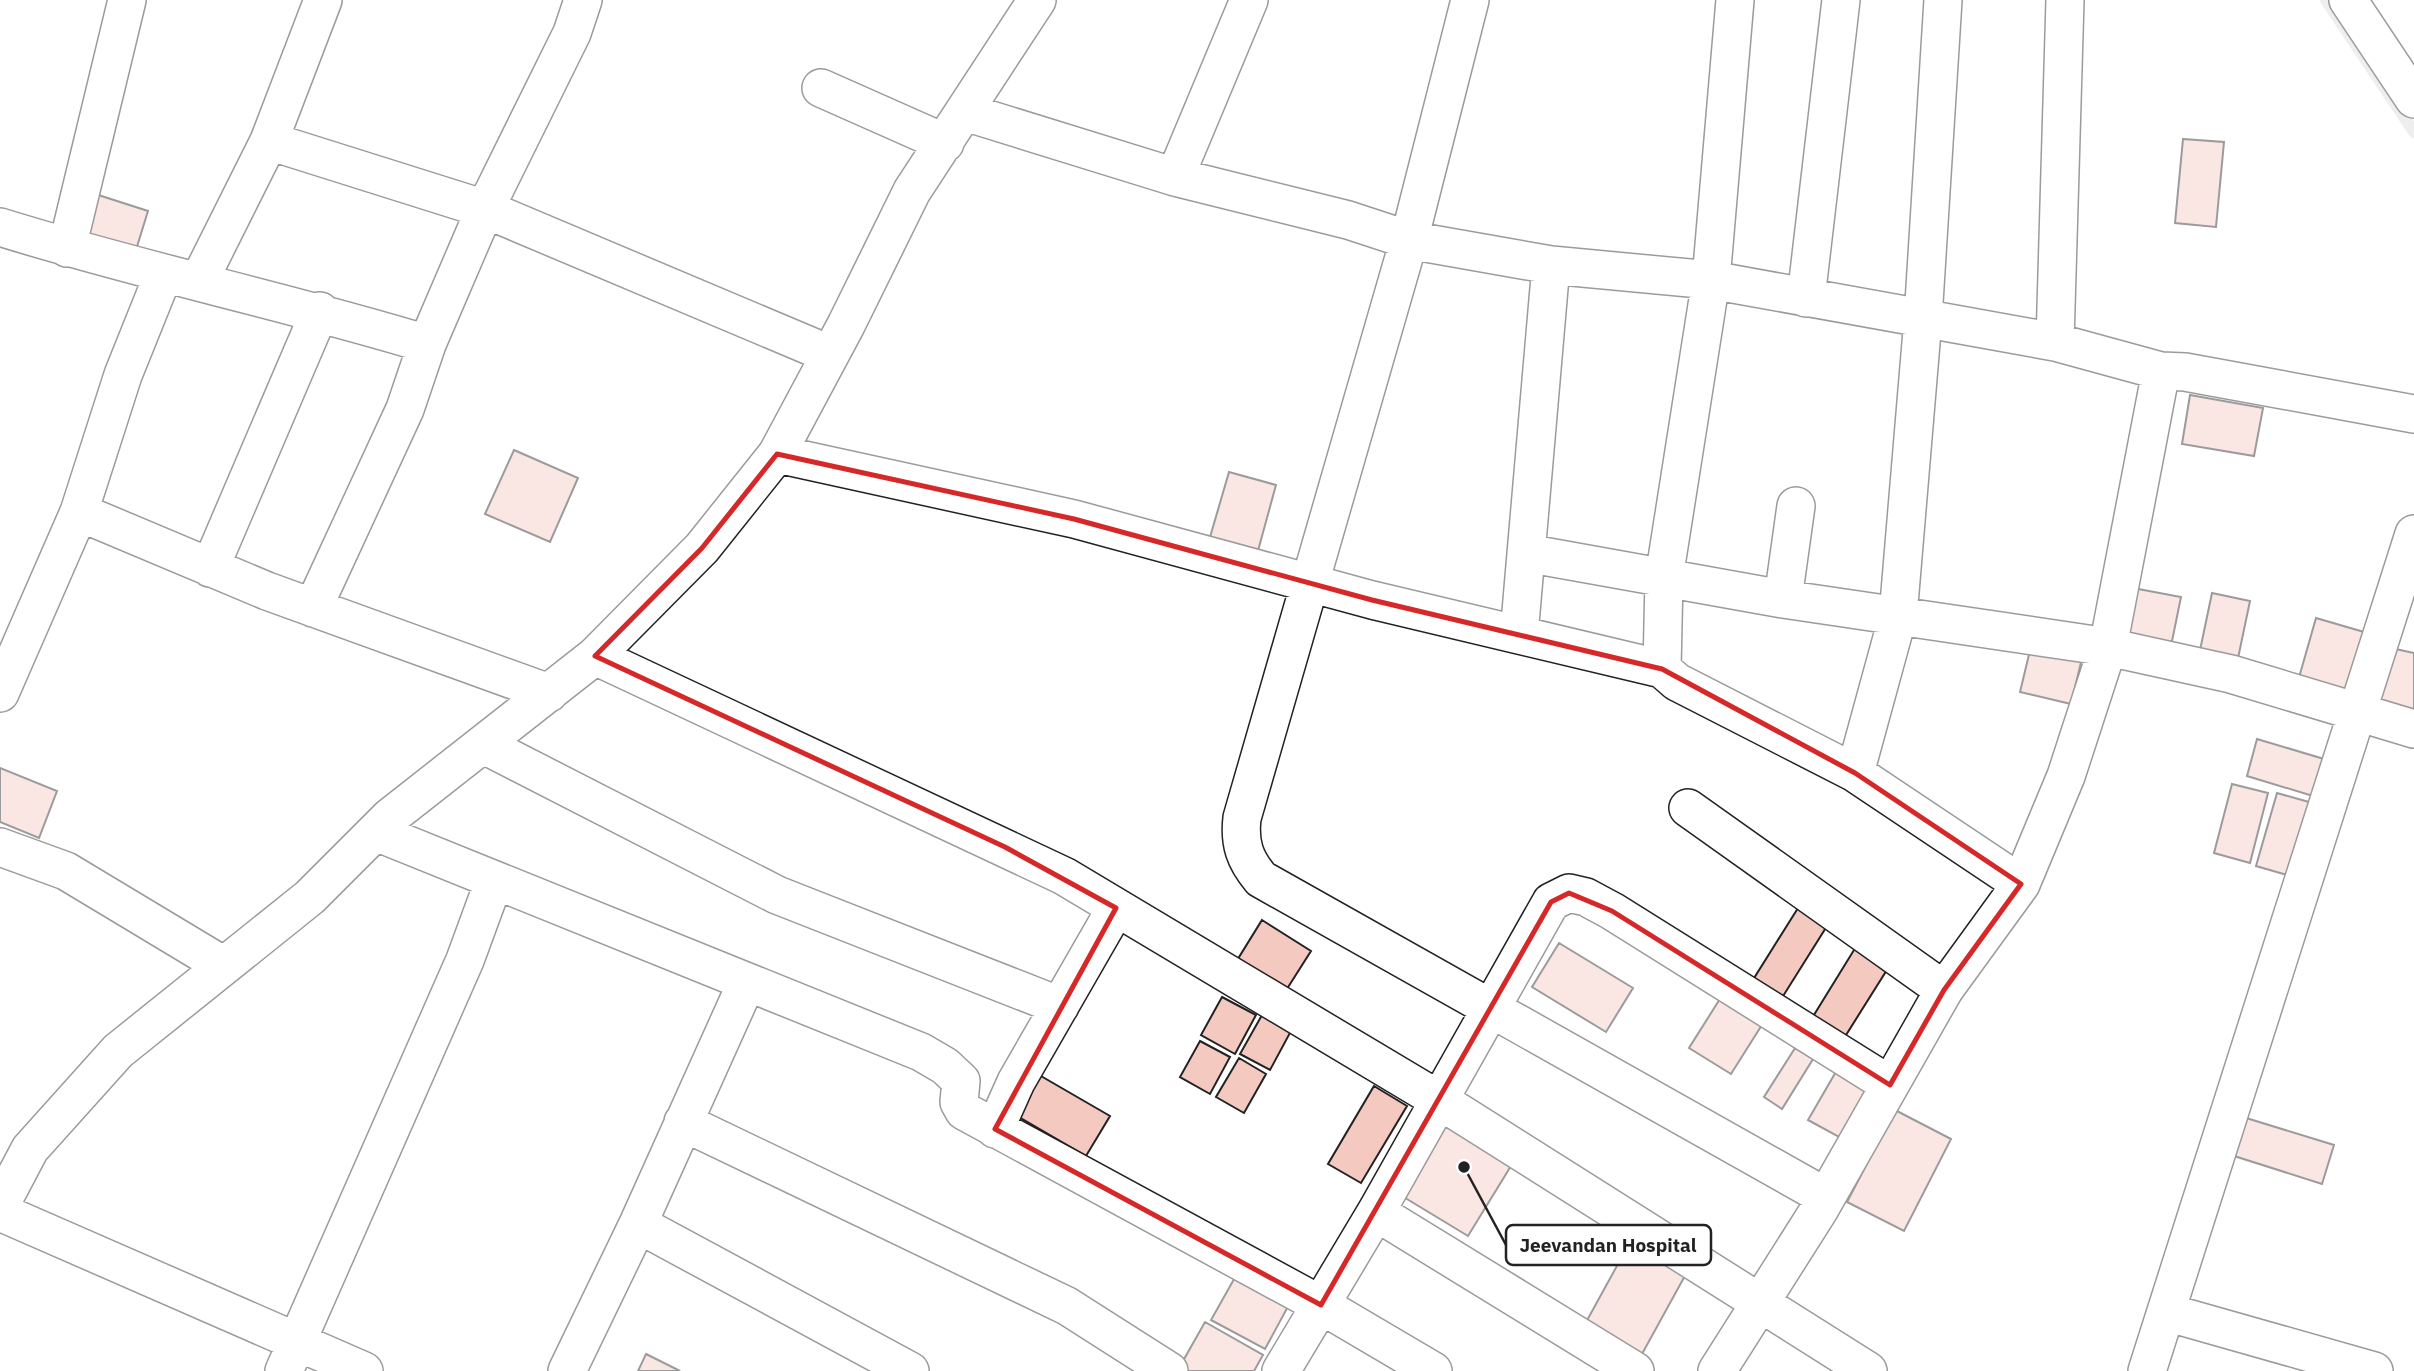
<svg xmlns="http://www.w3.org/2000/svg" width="2414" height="1371" viewBox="0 0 2414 1371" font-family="'IBM Plex Sans',sans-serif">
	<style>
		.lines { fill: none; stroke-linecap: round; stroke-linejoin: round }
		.stream { stroke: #d9d9d9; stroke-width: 12 }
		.building { fill: #f3c9c0; stroke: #222; stroke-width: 2 }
		.street-casing { stroke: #222; stroke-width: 40 }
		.street { stroke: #fff; stroke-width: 37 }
		.marked { fill: none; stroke: #d62828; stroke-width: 5; stroke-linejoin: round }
		.leader { fill: none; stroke: #222; stroke-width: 2.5 }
		.callout-dot { fill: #222; stroke: #fff; stroke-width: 2.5 }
		.callout { fill: #fff; stroke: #222; stroke-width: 2.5 }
		.callout-label { font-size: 19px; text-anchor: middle; font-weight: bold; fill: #222 }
	</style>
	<rect width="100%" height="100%" fill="#fff"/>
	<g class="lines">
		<path class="stream" d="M2326,0L2414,132"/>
	</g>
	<path class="building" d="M2183,139L2224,142L2216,227L2175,223Z
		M89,192L148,211L135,253L76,234Z
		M2190,395L2263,408L2254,456L2182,444Z
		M514,450L578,478L550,542L485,514Z
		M1229,472L1276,485L1256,558L1208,544Z
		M2133,588L2181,597L2170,651L2122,641Z
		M2212,593L2250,601L2237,663L2199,655Z
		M2316,618L2364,632L2346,694L2298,681Z
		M2032,642L2083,654L2071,704L2020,692Z
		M2391,648L2414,653V712L2377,702Z
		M2257,739L2324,759L2313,796L2247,776Z
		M0,768L57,791L39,838L0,822Z
		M2232,784L2268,793L2250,863L2214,853Z
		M2277,793L2309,802L2287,875L2256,866Z
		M1803,900L1832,918L1780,1001L1751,983Z
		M1262,920L1311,951L1285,992L1236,962Z
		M1862,937L1895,957L1841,1043L1809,1023Z
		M1559,943L1633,988L1606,1032L1532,987Z
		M1723,994L1765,1020L1731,1074L1689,1048Z
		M1222,997L1256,1015L1235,1054L1201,1035Z
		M1262,1015L1291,1031L1270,1070L1240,1054Z
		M1200,1041L1230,1057L1210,1094L1180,1077Z
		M1795,1048L1813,1059L1782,1109L1764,1097Z
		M1239,1058L1266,1074L1244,1113L1216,1097Z
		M1837,1070L1868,1089L1839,1137L1808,1120Z
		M1034,1072L1110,1116L1086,1156L1010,1112Z
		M1374,1086L1407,1106L1361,1183L1328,1164Z
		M1895,1110L1951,1139L1904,1231L1847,1202Z
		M2243,1117L2334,1145L2322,1184L2231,1155Z
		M1447,1121L1514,1161L1468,1236L1402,1196Z
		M1635,1233L1692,1263L1642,1354L1585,1324Z
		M1238,1272L1291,1301L1265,1349L1211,1320Z
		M1205,1322L1263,1355L1254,1371H1184L1179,1368Z
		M646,1354L680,1371H638Z"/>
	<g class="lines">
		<defs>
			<path id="street" d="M1470,0L1409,240L1242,818C1239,844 1245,860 1261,879L1826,1197
				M2348,0L2414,99
				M821,88L945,143
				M965,112L1175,177L1348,220L1409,240L1551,265L1711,280L2055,342L2161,371L2185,372L2414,414
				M269,141L485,209L829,354
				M1175,177L1249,0
				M0,227C141,271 286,301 427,344
				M67,248L127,0
				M199,281L269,141L323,0
				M1806,298L1841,0
				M2055,342L2065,0
				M777,454L1074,519L1372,600L1662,669L1677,682L1855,773L2021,884
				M79,512L267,591L549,693
				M1526,553L1783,599L2108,647L2231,674L2414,729
				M210,568L320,311
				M1783,599L1796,506
				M313,608L405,409L427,344L485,209L572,33L583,0
				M1519,635L1551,265
				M595,656L1064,876L1439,1100L1868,1371
				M1662,669L1664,578L1711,280L1735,0
				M0,693L79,512L123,375L164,273
				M484,745L777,895L1060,1006
				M1855,773L1898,616L1923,319L1943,0
				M1688,808L1944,990
				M376,832L921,1052L945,1066L961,1081L959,1102L964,1111L1321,1305L1433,1371
				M0,847L66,871L224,966
				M683,1122L1067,1306L1169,1371
				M995,1129L1016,1082L1116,908
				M0,1206L30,1149L118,1051L310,897L390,817L595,656L702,548L777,454L846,325L912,191L1037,0
				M0,1212L364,1371
				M1376,1212L1635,1371
				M638,1224L910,1371
				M2166,1312L2374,1371
				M284,1371L465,960L494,881
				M567,1371L638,1224L746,984
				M1281,1371L1376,1212L1551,902L1569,893L1586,897L1612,911L1890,1085
				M1717,1371L1819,1210L1944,990L2021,884L2066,776L2108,647L2161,371
				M2147,1371L2414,534"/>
		</defs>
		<use href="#street" class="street-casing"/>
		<use href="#street" class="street"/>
	</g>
	<path d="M0 0H2414V1371H0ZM777,454L1074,519L1372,600L1662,669L1855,773L2021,884L1944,990L1890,1085L1612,911L1569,893L1551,902L1321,1305L995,1129L1116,908L1005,847L595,656L702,548Z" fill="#fff" fill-opacity=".55" fill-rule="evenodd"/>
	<path class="marked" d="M777,454L1074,519L1372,600L1662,669L1855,773L2021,884L1944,990L1890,1085L1612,911L1569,893L1551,902L1321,1305L995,1129L1116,908L1005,847L595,656L702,548Z"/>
	<path class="leader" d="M1464 1167L1506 1245"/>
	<circle class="callout-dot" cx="1464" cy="1167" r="7"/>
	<rect class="callout" x="1506" y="1225" width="205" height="40" rx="7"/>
	<g class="callout-label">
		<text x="1608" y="1252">Jeevandan Hospital</text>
	</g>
</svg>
